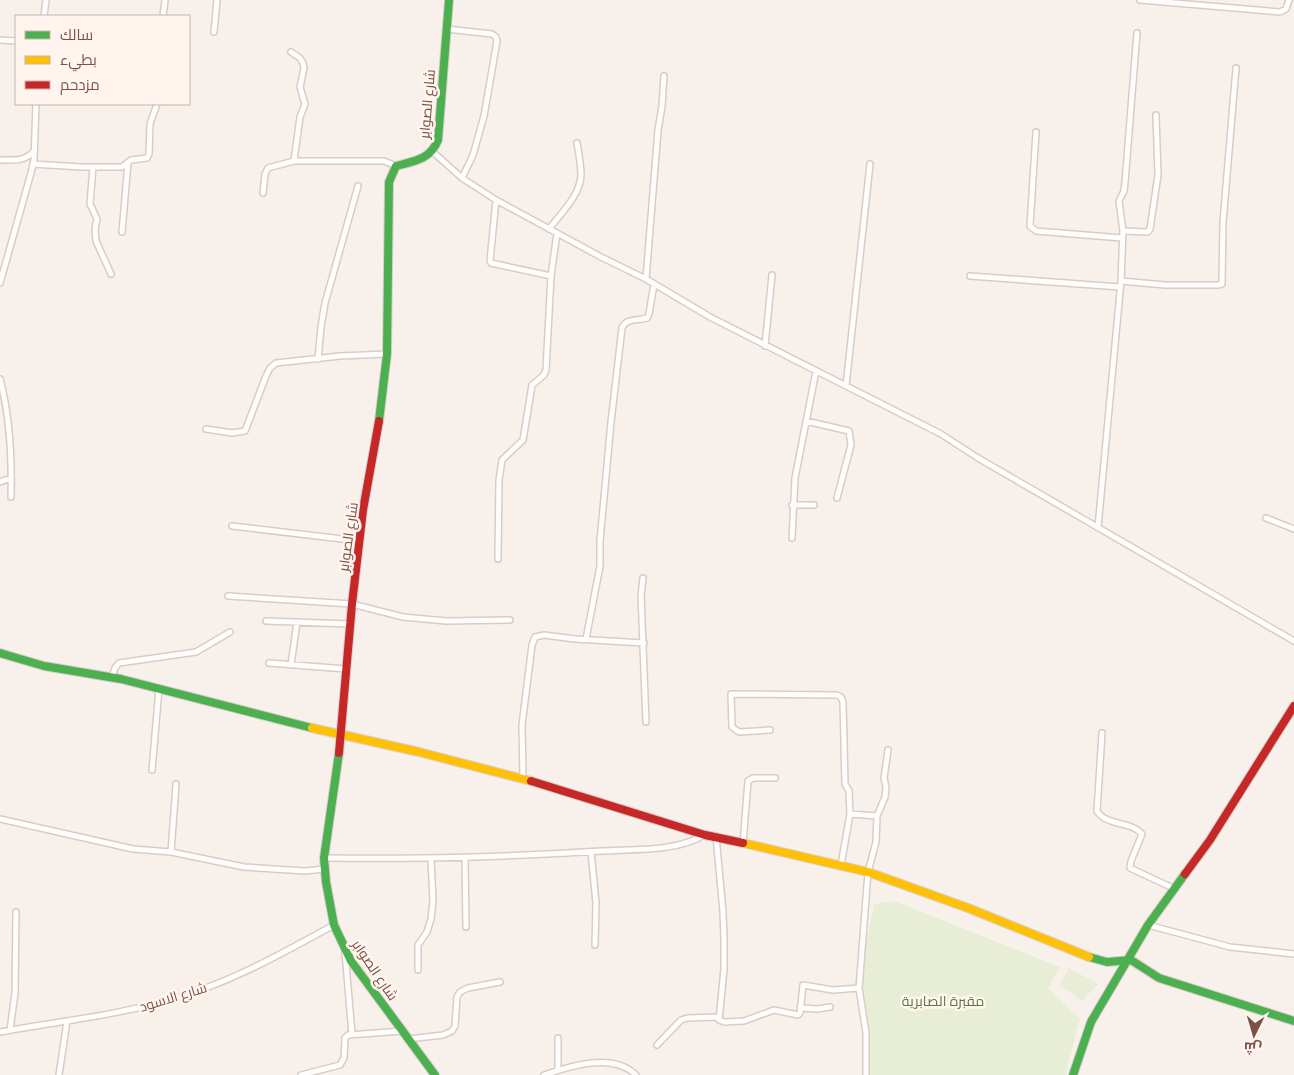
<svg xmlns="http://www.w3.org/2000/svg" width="1294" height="1075" viewBox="0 0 1294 1075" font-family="'Fira Sans Condensed',Cairo,sans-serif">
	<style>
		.green { fill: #e8eed6 }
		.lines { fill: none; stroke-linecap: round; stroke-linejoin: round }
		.street-casing { stroke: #d7cdc8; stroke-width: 8 }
		.fast-casing { stroke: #d9cec9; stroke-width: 10 }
		.slow-casing { stroke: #d9cec9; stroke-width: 10 }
		.jam-casing { stroke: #d9cec9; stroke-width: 10 }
		.street { stroke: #fefdfc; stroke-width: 5 }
		.fast { stroke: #4caf50; stroke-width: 8 }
		.slow { stroke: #ffc107; stroke-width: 8 }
		.jam { stroke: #c62828; stroke-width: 8 }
		.labels { text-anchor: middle; stroke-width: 5; stroke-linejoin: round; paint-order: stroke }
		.street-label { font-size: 14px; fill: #795149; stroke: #fff5ee }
		.park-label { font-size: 14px; fill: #5a793d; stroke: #fff5ee }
	</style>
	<rect width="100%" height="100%" fill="#f8f1eb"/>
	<path class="green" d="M894,901L1060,967L1048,988L1080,1019L1065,1075H870L868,1017L859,979L874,904Z
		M1069,968L1098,984L1082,1001L1060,985Z"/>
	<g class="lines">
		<defs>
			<path id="street" d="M1140,0L1280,12L1286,9L1289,0
				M44,16L46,0
				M163,16L165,0
				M446,29L492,34L496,37L497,41L484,116L473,155L462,178
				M214,32L217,0
				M0,40L16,41
				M291,52L300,58L303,63L304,68L300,87L305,104L300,117L294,161
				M1036,132L1030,226L1036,231L1122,238
				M433,152L462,178L496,200L601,257L646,279L710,317L941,434L978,458L1294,641
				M0,160C13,160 25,162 34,151
				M33,164L81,167H122L131,160L147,158L149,154L150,124L157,104
				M93,167L90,204L97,219L95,229L96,241L111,274
				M263,193L265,174L268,168L294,161H384L396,166
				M496,200L490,261L491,263L551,276
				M549,229C561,213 580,196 581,175C581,165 579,154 577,143
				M1123,231L1148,232L1150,229L1158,175L1156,115
				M122,232L128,162
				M970,276L1120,287
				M646,279L658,130L662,106L664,76
				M1121,281L1165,285H1218L1222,284L1223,222L1236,68
				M0,283L31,173L34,160L36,104
				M765,346L772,275
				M318,359L321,327L325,303L358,186
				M0,379C10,417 12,458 11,497
				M846,386L870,164
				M806,421L849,431L851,445L837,498
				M206,429L232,433L245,431L266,376L270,368L276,363L340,356L387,354
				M0,482L11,478
				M792,505H814
				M1266,518L1294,529
				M232,526L359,541
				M1098,527L1121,281L1123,231L1119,201L1124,191L1125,182L1137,33
				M792,538L795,478L816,371
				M498,559L499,480L502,460L523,440L532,385L544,375L546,370L551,276L557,233
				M643,578L641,596L646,722
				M228,596L352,604L403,617L446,621L510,620
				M266,621L350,624
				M586,639L600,566V541L611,422L622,328C626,318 637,321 647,318L649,314L654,284
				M269,663L346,669
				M291,665L297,622
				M112,677L115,668L119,663L196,652L230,632
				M770,730L739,732L732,727L731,694L837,695L841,697L843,702L845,784L849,791L850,814
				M1102,733L1097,811C1106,826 1131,821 1142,834L1131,861L1130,868L1175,889
				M152,770L159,689
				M523,778L522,725L532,645L535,637L544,635L575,639L644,643
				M877,816L885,797L886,787L884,778L888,750
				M0,819L133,849L171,852L244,867L305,871L324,869
				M716,836L723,912L724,939V969L719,1020L724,1022L744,1021L774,1010L798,1015L800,1013L803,985L833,990L859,988
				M743,844L748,781L753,778H775
				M171,852L176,784
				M591,852L596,903L595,945
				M324,858C417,859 508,857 601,851C634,849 676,852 704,835
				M465,858L466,927
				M841,865L850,814L877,816L876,842L868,872L860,976L859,988L866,1033V1075
				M1148,925L1230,947L1294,954
				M345,952L352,1034
				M418,970V945L427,932L431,919L433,901L431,859
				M800,1008L817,1009L830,1007
				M10,1030L15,993L16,912
				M0,1032C60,1021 121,1015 179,997C234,981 284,952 334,925
				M558,1038V1070
				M408,1039L443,1035L452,1031L455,1026L457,997L460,992L468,988L500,982
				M657,1045L681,1020L687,1018L719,1017
				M59,1075L67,1021
				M301,1075L340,1065L344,1058L345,1038L348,1035L402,1031
				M544,1075C570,1066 613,1052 636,1075"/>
			<path id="fast" d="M379,421L387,354L389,182L396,166C414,161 430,160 438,140L449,0
				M0,653L44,666L121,679L312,728
				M339,753L324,858L326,882L334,925L351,961L435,1075
				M1089,957L1107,962L1131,960L1159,978L1294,1021
				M1073,1075L1091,1022L1148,925L1185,874"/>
			<path id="slow" d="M312,728L419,752L531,781
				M743,843L868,872L968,908L1089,957"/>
			<path id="jam" d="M339,753L352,604L363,510L379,421
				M531,781L705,835L743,843
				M1185,874L1210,840L1294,706"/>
		</defs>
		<use href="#street" class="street-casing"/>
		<use href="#fast" class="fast-casing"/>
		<use href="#slow" class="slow-casing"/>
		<use href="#jam" class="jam-casing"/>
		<use href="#street" class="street"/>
		<use href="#fast" class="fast"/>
		<use href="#slow" class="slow"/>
		<use href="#jam" class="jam"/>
	</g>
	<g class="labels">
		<g class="street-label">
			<text transform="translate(427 104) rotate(-85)" y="5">شارع الصوابر</text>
			<text transform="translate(348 537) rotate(-82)" y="5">شارع الصوابر</text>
			<text transform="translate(375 970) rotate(56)" y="5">شارع الصوابر</text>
			<text transform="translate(173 997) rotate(-17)" y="5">شارع الاسود</text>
		</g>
		<g class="park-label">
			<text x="943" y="1006">مقبرة الصابرية</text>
		</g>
	</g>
	<rect x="15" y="15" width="175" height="90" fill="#fff5ee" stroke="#c9b3ac"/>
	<rect x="25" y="31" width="25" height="8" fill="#4caf50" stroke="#c9b3ac"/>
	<text x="60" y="40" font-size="15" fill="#795149">سالك</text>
	<rect x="25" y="56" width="25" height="8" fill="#ffc107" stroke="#c9b3ac"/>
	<text x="60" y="65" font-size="15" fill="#795149">بطيء</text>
	<rect x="25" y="81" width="25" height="8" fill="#c62828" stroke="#c9b3ac"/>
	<text x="60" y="90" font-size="15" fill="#795149">مزدحم</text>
	<g transform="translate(1254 1035) rotate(185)" stroke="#fff5ee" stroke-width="4" paint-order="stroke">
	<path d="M0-4L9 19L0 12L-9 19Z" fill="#795149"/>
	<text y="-8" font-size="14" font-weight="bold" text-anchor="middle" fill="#795149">ش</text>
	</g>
</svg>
